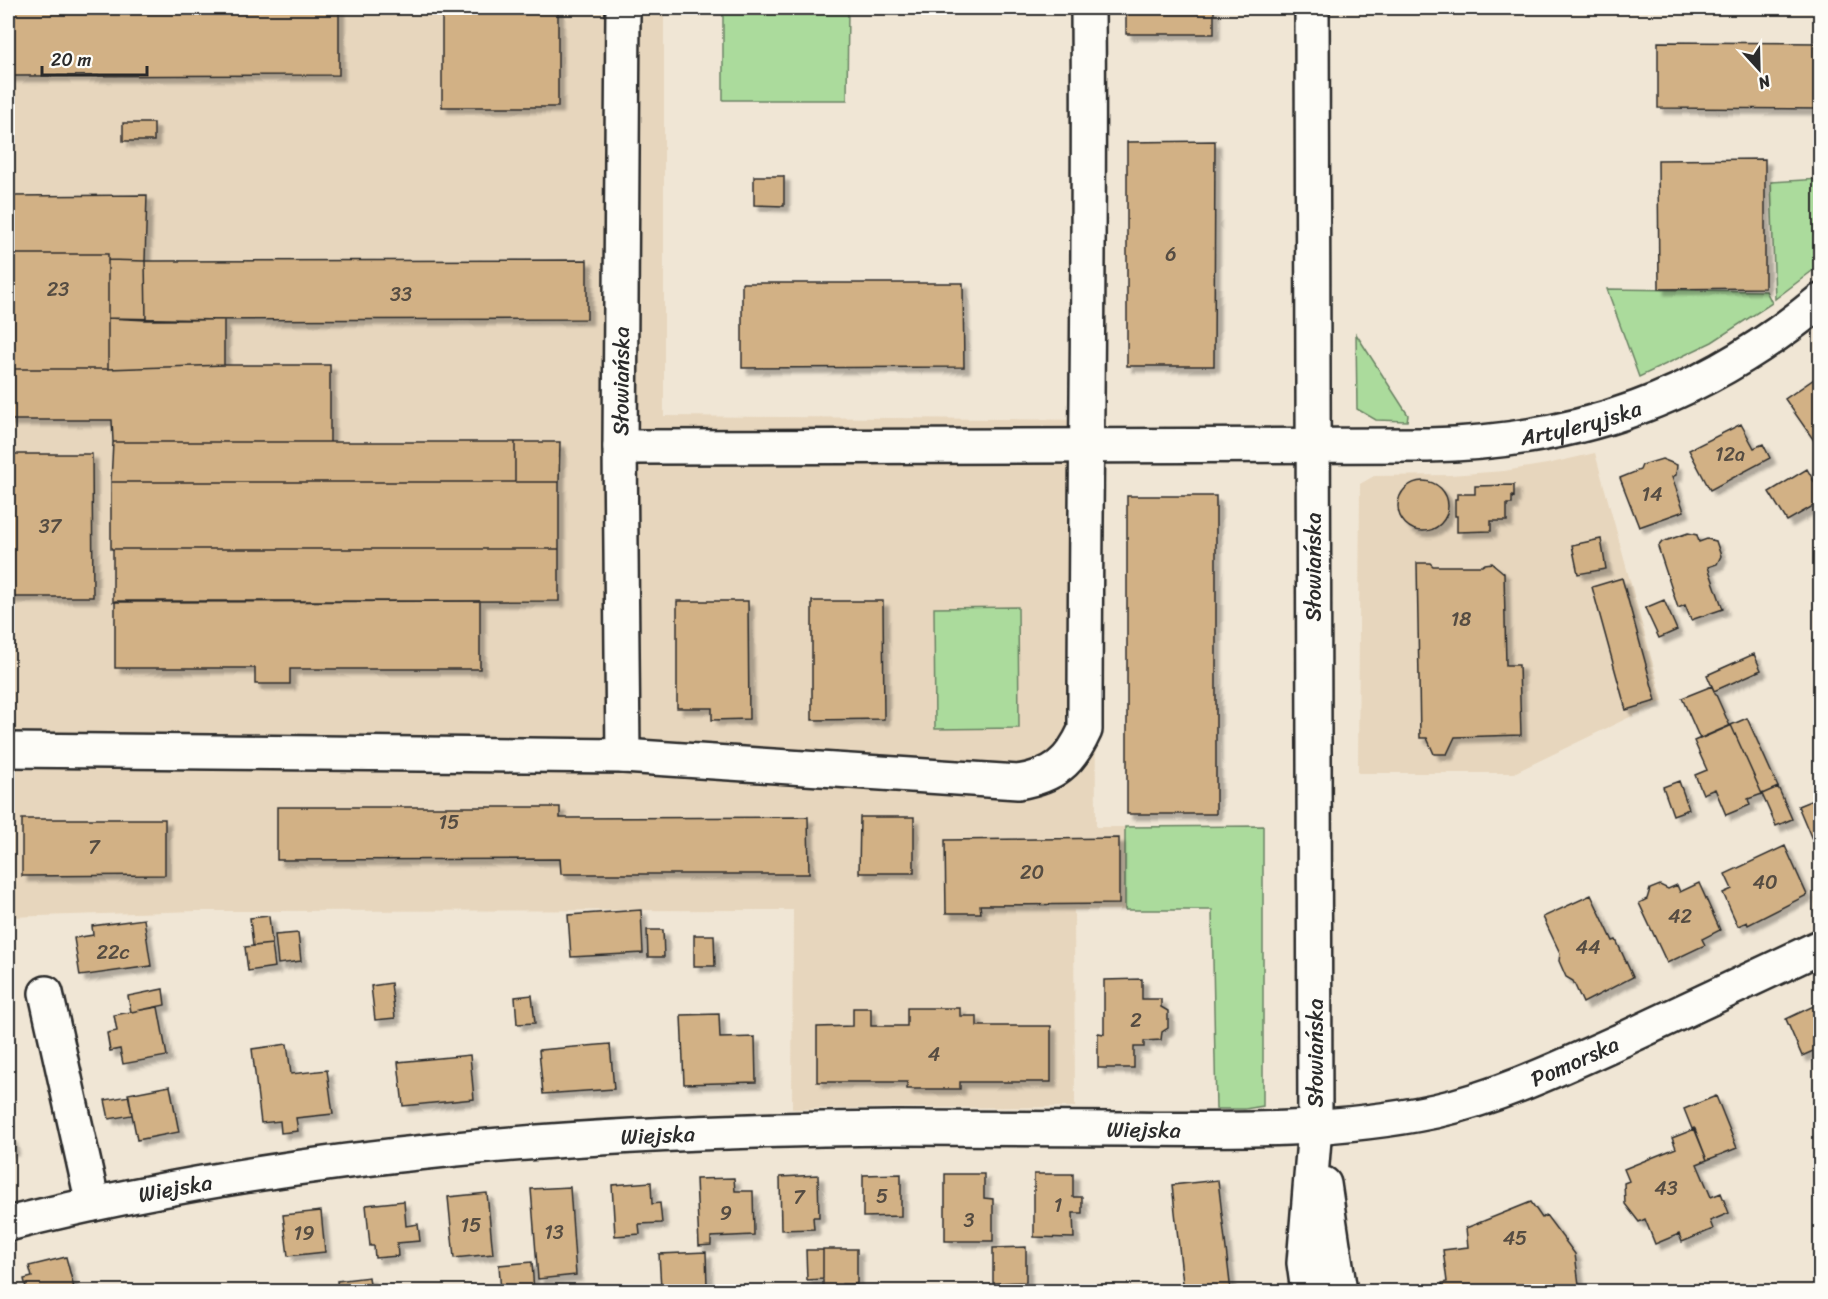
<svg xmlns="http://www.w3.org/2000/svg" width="1828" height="1299" viewBox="0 0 1828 1299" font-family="Sriracha,sans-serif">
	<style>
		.built { fill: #e7d6bd }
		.green { fill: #abdb9c; stroke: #6b8364; stroke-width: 1.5 }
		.building { fill: #d2b185; stroke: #2b2b2b; stroke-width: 1.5; filter: url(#shadow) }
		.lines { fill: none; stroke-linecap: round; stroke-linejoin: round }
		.street-casing { stroke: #2b2b2b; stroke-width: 38 }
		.secondary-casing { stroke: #2b2b2b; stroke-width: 38 }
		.street { stroke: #fdfcf7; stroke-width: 33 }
		.secondary { stroke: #fdfcf7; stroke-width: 33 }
		.labels { text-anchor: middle; stroke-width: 4.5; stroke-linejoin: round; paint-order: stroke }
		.number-label { font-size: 20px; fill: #554c42 }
		.street-label { font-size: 22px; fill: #2b2b2b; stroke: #fdfcf7 }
	</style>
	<defs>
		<filter id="shadow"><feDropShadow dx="5.5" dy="5.5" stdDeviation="1.5" flood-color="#0004"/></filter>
	</defs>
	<rect width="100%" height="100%" fill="#f0e6d5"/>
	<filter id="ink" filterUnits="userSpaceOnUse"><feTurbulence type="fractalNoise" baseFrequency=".0167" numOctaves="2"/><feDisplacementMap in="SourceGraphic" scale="12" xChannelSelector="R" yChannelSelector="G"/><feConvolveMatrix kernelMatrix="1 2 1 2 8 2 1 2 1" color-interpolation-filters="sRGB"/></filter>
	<g filter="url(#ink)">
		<path class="built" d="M8,8H664V416L1094,420L1096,827H1125V910H1074L1075,1107L792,1109L793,910L197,911L8,917Z
			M1595,453L1663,701L1514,773H1358L1360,484L1374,476L1450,475L1504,471L1547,464Z"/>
		<path class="green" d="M723,8H848L847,100H723Z
			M1820,179V265L1775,299L1771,182Z
			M1607,289L1766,291L1772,303L1712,342L1639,377Z
			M1356,334L1408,415L1407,421L1376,420L1357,409Z
			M1018,607L1019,728L935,729L934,608Z
			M1263,826V1106L1245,1109H1216L1212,910H1125V827Z"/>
		<path class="building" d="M8,8H339V75L8,76Z
			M442,8H558V107H442Z
			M1126,8H1214V34H1126Z
			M1658,42L1820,43V109L1658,108Z
			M123,123H154V141H123Z
			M1215,141L1214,366H1127V142Z
			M1765,159V288L1659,289L1658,160Z
			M754,176H784V206L754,205Z
			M147,195L145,261L108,260V254H8V196Z
			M8,254H108V369H8Z
			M108,260L145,261L146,320L108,318Z
			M587,260V319L146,320L145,261Z
			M742,283H963L964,367L742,368Z
			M108,318L224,320V365L108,369Z
			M224,365H330V442H113L112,420H8V369H108Z
			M1820,375V438L1815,442L1785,399Z
			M1741,424L1754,448L1763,444L1770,458L1710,490L1689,450Z
			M113,442H515V482H111Z
			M515,442H560L559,482H515Z
			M8,454H92L93,597H8Z
			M1662,459L1677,465L1676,475L1672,477L1684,511L1639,527L1620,478L1640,470L1642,465Z
			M1807,469L1820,492V502L1787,521L1769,492Z
			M1398 506a25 25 0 1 1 50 0a25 25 0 1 1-50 0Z
			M111,482H559V549H111Z
			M1514,485V497L1512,496V504H1507V521H1491V531L1457,532V516H1455V499H1457V494H1475V486Z
			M1127,496H1216V814H1127Z
			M1688,533L1697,535L1699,542L1707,539L1716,541L1721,556L1717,564L1708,567L1723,609L1691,620L1685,605L1678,608L1658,547L1662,542Z
			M1601,539L1606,569L1578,574L1572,545Z
			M113,549H559V601L113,602Z
			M1417,563H1430L1433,566H1482L1485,564L1492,563L1504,573L1506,665H1519L1521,735L1455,737L1447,754H1434L1427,738H1420Z
			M1622,578L1656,701L1626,710L1592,587Z
			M1664,600L1677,630L1659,638L1645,608Z
			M115,601H480V669H290V684H255V668H115Z
			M677,601H748L749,719L712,720V708H677Z
			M812,601H883L884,719L812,720Z
			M1754,654L1761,670L1714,691L1707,675Z
			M1712,686L1730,726L1700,739L1682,698Z
			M1747,718L1778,787L1762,794L1731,725Z
			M1731,725L1762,794L1748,799L1750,805L1726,815L1715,789L1703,794L1695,775L1707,770L1694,741Z
			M1679,781L1689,809L1673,815L1663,787Z
			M1778,787L1792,819L1776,826L1762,794Z
			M1820,797V841L1814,844L1798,806Z
			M277,807H560V818L808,817L809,874H561L560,859L277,860Z
			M860,817H914V873H859Z
			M22,819H165V875L22,876Z
			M1119,838V904L980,905L981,913H946L945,840Z
			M1785,846L1807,895L1748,925L1747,922L1738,926L1723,893L1732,889L1725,874Z
			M1699,883L1720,930L1702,939L1705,945L1667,963L1639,903L1647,899L1650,889L1660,885L1668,889L1677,885L1680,892Z
			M1591,895L1613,941L1616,940L1633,977L1583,1003L1573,981L1566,977L1559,961L1560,953L1543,917Z
			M641,910L643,953L571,957L568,915Z
			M269,916L272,944L253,946L250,918Z
			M144,919L151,966L80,976L74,938L93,935L92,926Z
			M647,930H663L664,957H648Z
			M298,933L301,961L278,964L275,935Z
			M694,935H714L715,966H694Z
			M272,944L275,967L248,971L245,947Z
			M1142,979V999H1161V1007L1168,1011V1028L1162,1032L1161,1040L1144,1041V1047H1134V1068H1098V1033L1104,1034V980Z
			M391,983L395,1018L375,1020L371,986Z
			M163,989L165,1005L131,1012L128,996Z
			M532,995L535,1023L517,1024L515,997Z
			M1820,1003V1048L1802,1056L1786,1019Z
			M158,1007L167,1056L123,1064L120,1049L110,1051L107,1033L117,1031L114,1015Z
			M853,1008H871V1026H907V1008H960V1016H977V1026H1051V1082H960V1089H907V1082H817V1027L853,1026Z
			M719,1014L720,1038L755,1037L756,1082L684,1084L681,1015Z
			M287,1044L291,1074L327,1070L333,1114L296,1118L298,1131L281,1133L280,1121L261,1123L252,1049Z
			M610,1044L614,1089L543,1094L539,1050Z
			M470,1055L474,1099L403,1106L398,1062Z
			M170,1086L179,1132L137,1140L128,1094Z
			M129,1096L132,1115L109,1119L105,1100Z
			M1716,1096L1737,1148L1707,1160L1694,1128L1692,1129L1684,1109Z
			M1695,1129L1707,1160L1697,1164L1711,1197L1721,1193L1729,1213L1710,1221L1713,1229L1682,1242L1679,1234L1655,1244L1645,1219L1639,1222L1625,1204L1624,1183L1629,1181L1624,1169L1676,1148L1672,1138Z
			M11,1138L14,1149L8,1151V1139Z
			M901,1174V1216L863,1217V1175Z
			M945,1174H984V1198L993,1199V1241H945Z
			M1034,1174H1073V1197H1082V1213H1073L1074,1238L1034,1237Z
			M818,1175L819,1217H813L814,1229L781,1230L780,1177Z
			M734,1178L735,1191H753L754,1235L711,1237V1245L699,1246L696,1179Z
			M1218,1180L1231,1292H1184L1172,1185Z
			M651,1182L652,1204L660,1203L662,1223L639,1224L640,1234L615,1236L612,1185Z
			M570,1187L576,1275L538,1279L531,1189Z
			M487,1193L493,1254L454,1258L448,1197Z
			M404,1201L406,1226L418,1224L420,1241L397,1243L398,1256L375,1258L374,1246H370L366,1205Z
			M1531,1202L1542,1218L1546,1215L1575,1254L1580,1292H1443L1442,1283L1447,1282L1443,1250L1468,1247L1466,1228Z
			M321,1211L325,1252L288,1256L283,1215Z
			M1026,1247V1282L993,1283V1248Z
			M823,1249H857V1284H842V1292H823Z
			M806,1250H823V1279L807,1280Z
			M706,1252L707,1286L661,1288L659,1254Z
			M66,1257L75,1292H27L24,1279L32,1277L29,1266Z
			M532,1262L534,1292H501L499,1265Z
			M369,1277L371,1292H338L337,1281Z"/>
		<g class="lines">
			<defs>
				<g id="street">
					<path id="s1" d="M620,447L1428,445C1579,442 1704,397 1820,301"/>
					<path d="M8,750L623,756L1018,782C1054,776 1070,763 1085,730C1085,489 1090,248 1088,8"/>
					<path id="s2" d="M623,756L620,447L623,8"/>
					<path d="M46,993L93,1204"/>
					<path id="s3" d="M8,1224C297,1151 597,1131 895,1128C973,1128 1051,1128 1128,1129C1230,1130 1335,1132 1435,1111C1502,1096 1564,1066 1626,1038C1691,1007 1756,977 1820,947"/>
				</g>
				<path id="secondary" d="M1324,1184L1340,1292
					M1308,1292L1304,1263L1315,1127L1312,8"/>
			</defs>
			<use href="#street" class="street-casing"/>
			<use href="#secondary" class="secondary-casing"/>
			<use href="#street" class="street"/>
			<use href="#secondary" class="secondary"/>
		</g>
	</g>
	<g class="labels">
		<g class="number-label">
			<text x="1171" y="261">6</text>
			<text x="58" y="296">23</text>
			<text x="401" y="301">33</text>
			<text x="1730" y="461">12a</text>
			<text x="1652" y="501">14</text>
			<text x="50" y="533">37</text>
			<text x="1461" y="626">18</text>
			<text x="449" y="829">15</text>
			<text x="94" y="854">7</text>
			<text x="1032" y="879">20</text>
			<text x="1765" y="889">40</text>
			<text x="1680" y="923">42</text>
			<text x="1588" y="954">44</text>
			<text x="113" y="959">22c</text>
			<text x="1136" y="1027">2</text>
			<text x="934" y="1061">4</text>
			<text x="1666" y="1195">43</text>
			<text x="882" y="1203">5</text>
			<text x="799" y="1204">7</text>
			<text x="1058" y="1212">1</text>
			<text x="726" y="1220">9</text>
			<text x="969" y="1227">3</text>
			<text x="471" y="1232">15</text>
			<text x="554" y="1239">13</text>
			<text x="304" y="1240">19</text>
			<text x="1515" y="1245">45</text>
		</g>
		<g class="street-label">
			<text dy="8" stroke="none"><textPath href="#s2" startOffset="375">Słowiańska</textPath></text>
			<text dy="8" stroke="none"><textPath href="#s1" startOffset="963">Artyleryjska</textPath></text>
			<text transform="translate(1313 567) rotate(-90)" y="8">Słowiańska</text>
			<text transform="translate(1315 1053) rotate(-90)" y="8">Słowiańska</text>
			<text dy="8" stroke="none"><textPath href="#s3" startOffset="1584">Pomorska</textPath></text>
			<text dy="8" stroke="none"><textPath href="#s3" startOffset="1143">Wiejska</textPath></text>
			<text dy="8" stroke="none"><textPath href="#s3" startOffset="657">Wiejska</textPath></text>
			<text dy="8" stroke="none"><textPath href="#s3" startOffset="171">Wiejska</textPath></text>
		</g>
	</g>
	<rect width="1828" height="1299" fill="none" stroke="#fdfcf7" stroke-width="30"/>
	<rect x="15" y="15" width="1798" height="1269" fill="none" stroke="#2b2b2b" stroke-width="2" filter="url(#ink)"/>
	<g transform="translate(1759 69) rotate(158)" stroke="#fdfcf7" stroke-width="4.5" paint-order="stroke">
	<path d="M0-4.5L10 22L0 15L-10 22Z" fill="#2b2b2b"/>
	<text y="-9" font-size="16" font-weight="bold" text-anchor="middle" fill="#2b2b2b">N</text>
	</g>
	<path d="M42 66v9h105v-9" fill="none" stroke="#2b2b2b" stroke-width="3"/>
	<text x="51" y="66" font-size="18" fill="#2b2b2b" stroke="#fdfcf7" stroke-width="4.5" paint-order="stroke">20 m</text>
</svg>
